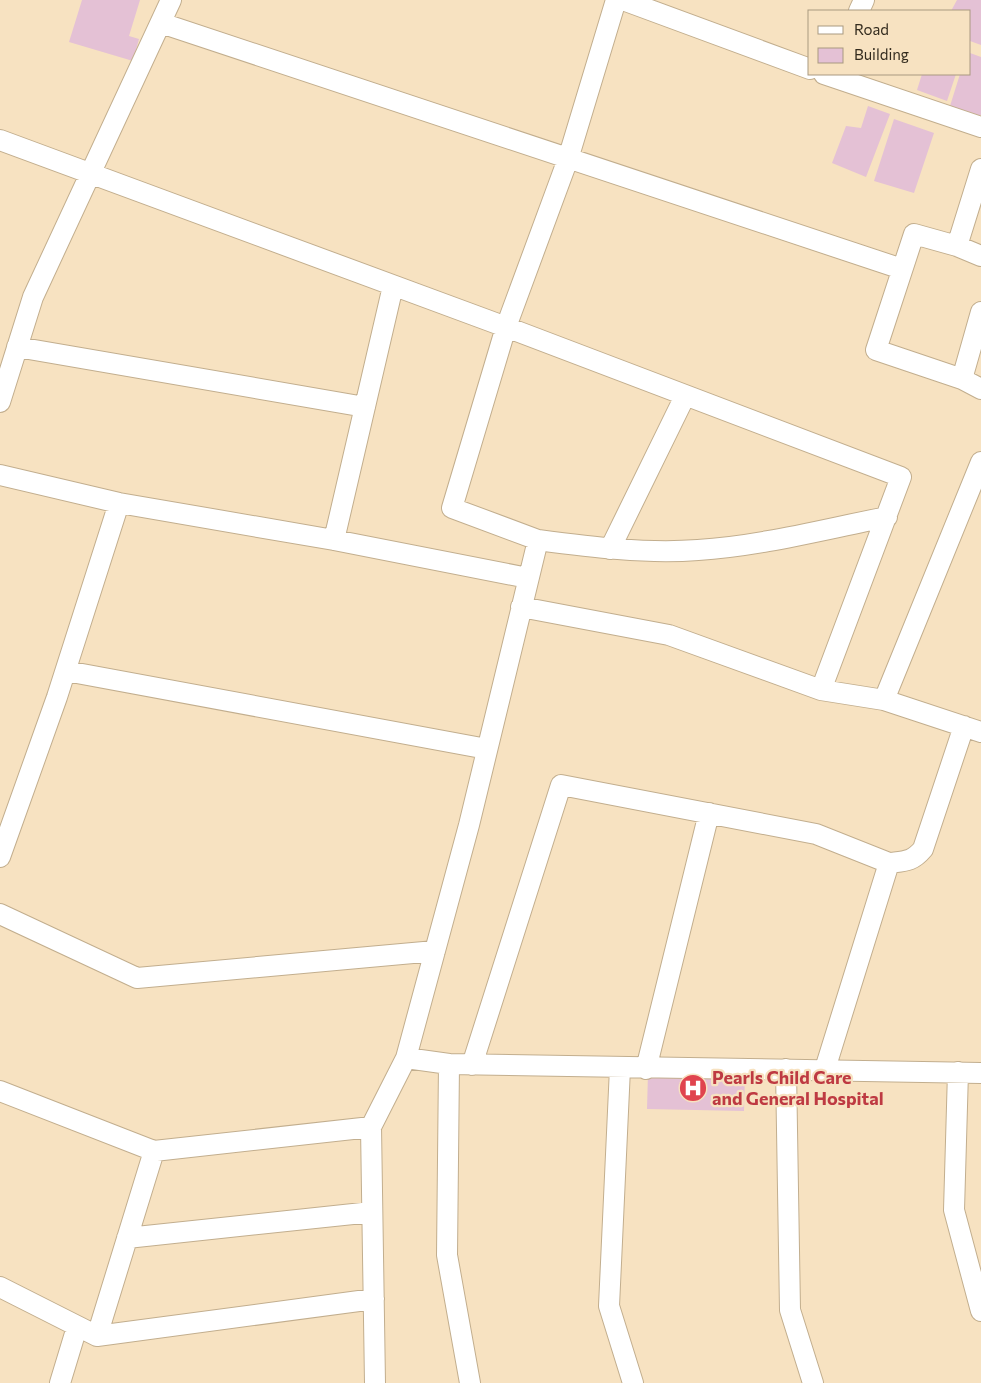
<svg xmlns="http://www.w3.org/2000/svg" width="981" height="1383" viewBox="0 0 981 1383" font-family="Commissioner,sans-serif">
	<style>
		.building { fill: #e4c1d5 }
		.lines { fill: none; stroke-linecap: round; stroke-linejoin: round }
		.minor-casing { stroke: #c2ae8e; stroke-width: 22 }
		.minor { stroke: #fff; stroke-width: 20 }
		.labels { text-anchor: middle; stroke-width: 4.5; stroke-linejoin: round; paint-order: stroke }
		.health-label { font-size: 18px; font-weight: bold; fill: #be3a42; stroke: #f7e2c1; text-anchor: start }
	</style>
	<rect width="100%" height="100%" fill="#f7e2c1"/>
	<path class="building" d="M82,0H140L129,36L139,39L133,61L69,42Z
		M957,0H981V45L970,41V11H951Z
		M970,53L981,57V115L971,116L959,114L950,106L960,74H970Z
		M922,74H956L947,101L917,90Z
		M868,106L890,114L866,177L832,163L846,126L861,128Z
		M894,119L934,133L914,193L874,181Z
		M648,1073L745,1075L744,1111L647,1109Z"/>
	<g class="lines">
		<defs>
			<path id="minor" d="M623,0L810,69
				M859,11L864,0
				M161,23L902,269
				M824,74L981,127
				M0,140L506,327L901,477L821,690L669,635L521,607
				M981,169L957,246L981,256
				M957,246L914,234L876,350L962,379
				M981,312L962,379L981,389
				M17,347L365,407
				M0,402L33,297L171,0
				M0,475L119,503L334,540L528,578
				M334,540L393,286
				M538,540C591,547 645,554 698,550C761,546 825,529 887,517
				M610,549L685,396
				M66,671L487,749
				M821,690L884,700L981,732
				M884,700L981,462
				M0,857L57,697L119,503
				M889,863C905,861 912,862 923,849L964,726
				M0,914L137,978L435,951
				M406,1058L449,1064L447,1255L470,1383
				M449,1064L981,1073
				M472,1065L561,785L816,834L889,863L825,1069
				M620,1068L609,1306L633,1383
				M646,1069L709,813
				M786,1069L790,1310L813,1383
				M958,1072L954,1210L981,1311
				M0,1091L154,1151L371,1127
				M127,1238L372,1212
				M0,1287L97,1336L154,1151
				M97,1336L374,1299
				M60,1383L77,1327
				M375,1383L371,1127L406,1058L469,825L538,540L452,508L506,327L568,159L616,0"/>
		</defs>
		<use href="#minor" class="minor-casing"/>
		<use href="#minor" class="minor"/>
	</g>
	<defs>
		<symbol id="hospital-disc" viewBox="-11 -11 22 22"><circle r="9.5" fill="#e0444e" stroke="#f7e2c1"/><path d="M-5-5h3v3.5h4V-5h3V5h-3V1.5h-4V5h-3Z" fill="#fff"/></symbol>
	</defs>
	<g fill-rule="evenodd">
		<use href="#hospital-disc" x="677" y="1072" width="32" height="32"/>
	</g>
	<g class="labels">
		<g class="health-label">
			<text x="712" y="1084">Pearls Child Care<tspan x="712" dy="21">and General Hospital</tspan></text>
		</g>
	</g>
	<rect x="808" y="10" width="162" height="65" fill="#f7e2c1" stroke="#a99980"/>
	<rect x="818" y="26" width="25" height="8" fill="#ffffff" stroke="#a99980"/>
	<text x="854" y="35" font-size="15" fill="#332b1e">Road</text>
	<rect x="818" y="48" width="25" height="15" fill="#e4c1d5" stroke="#a99980"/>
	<text x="854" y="60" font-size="15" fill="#332b1e">Building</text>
</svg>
